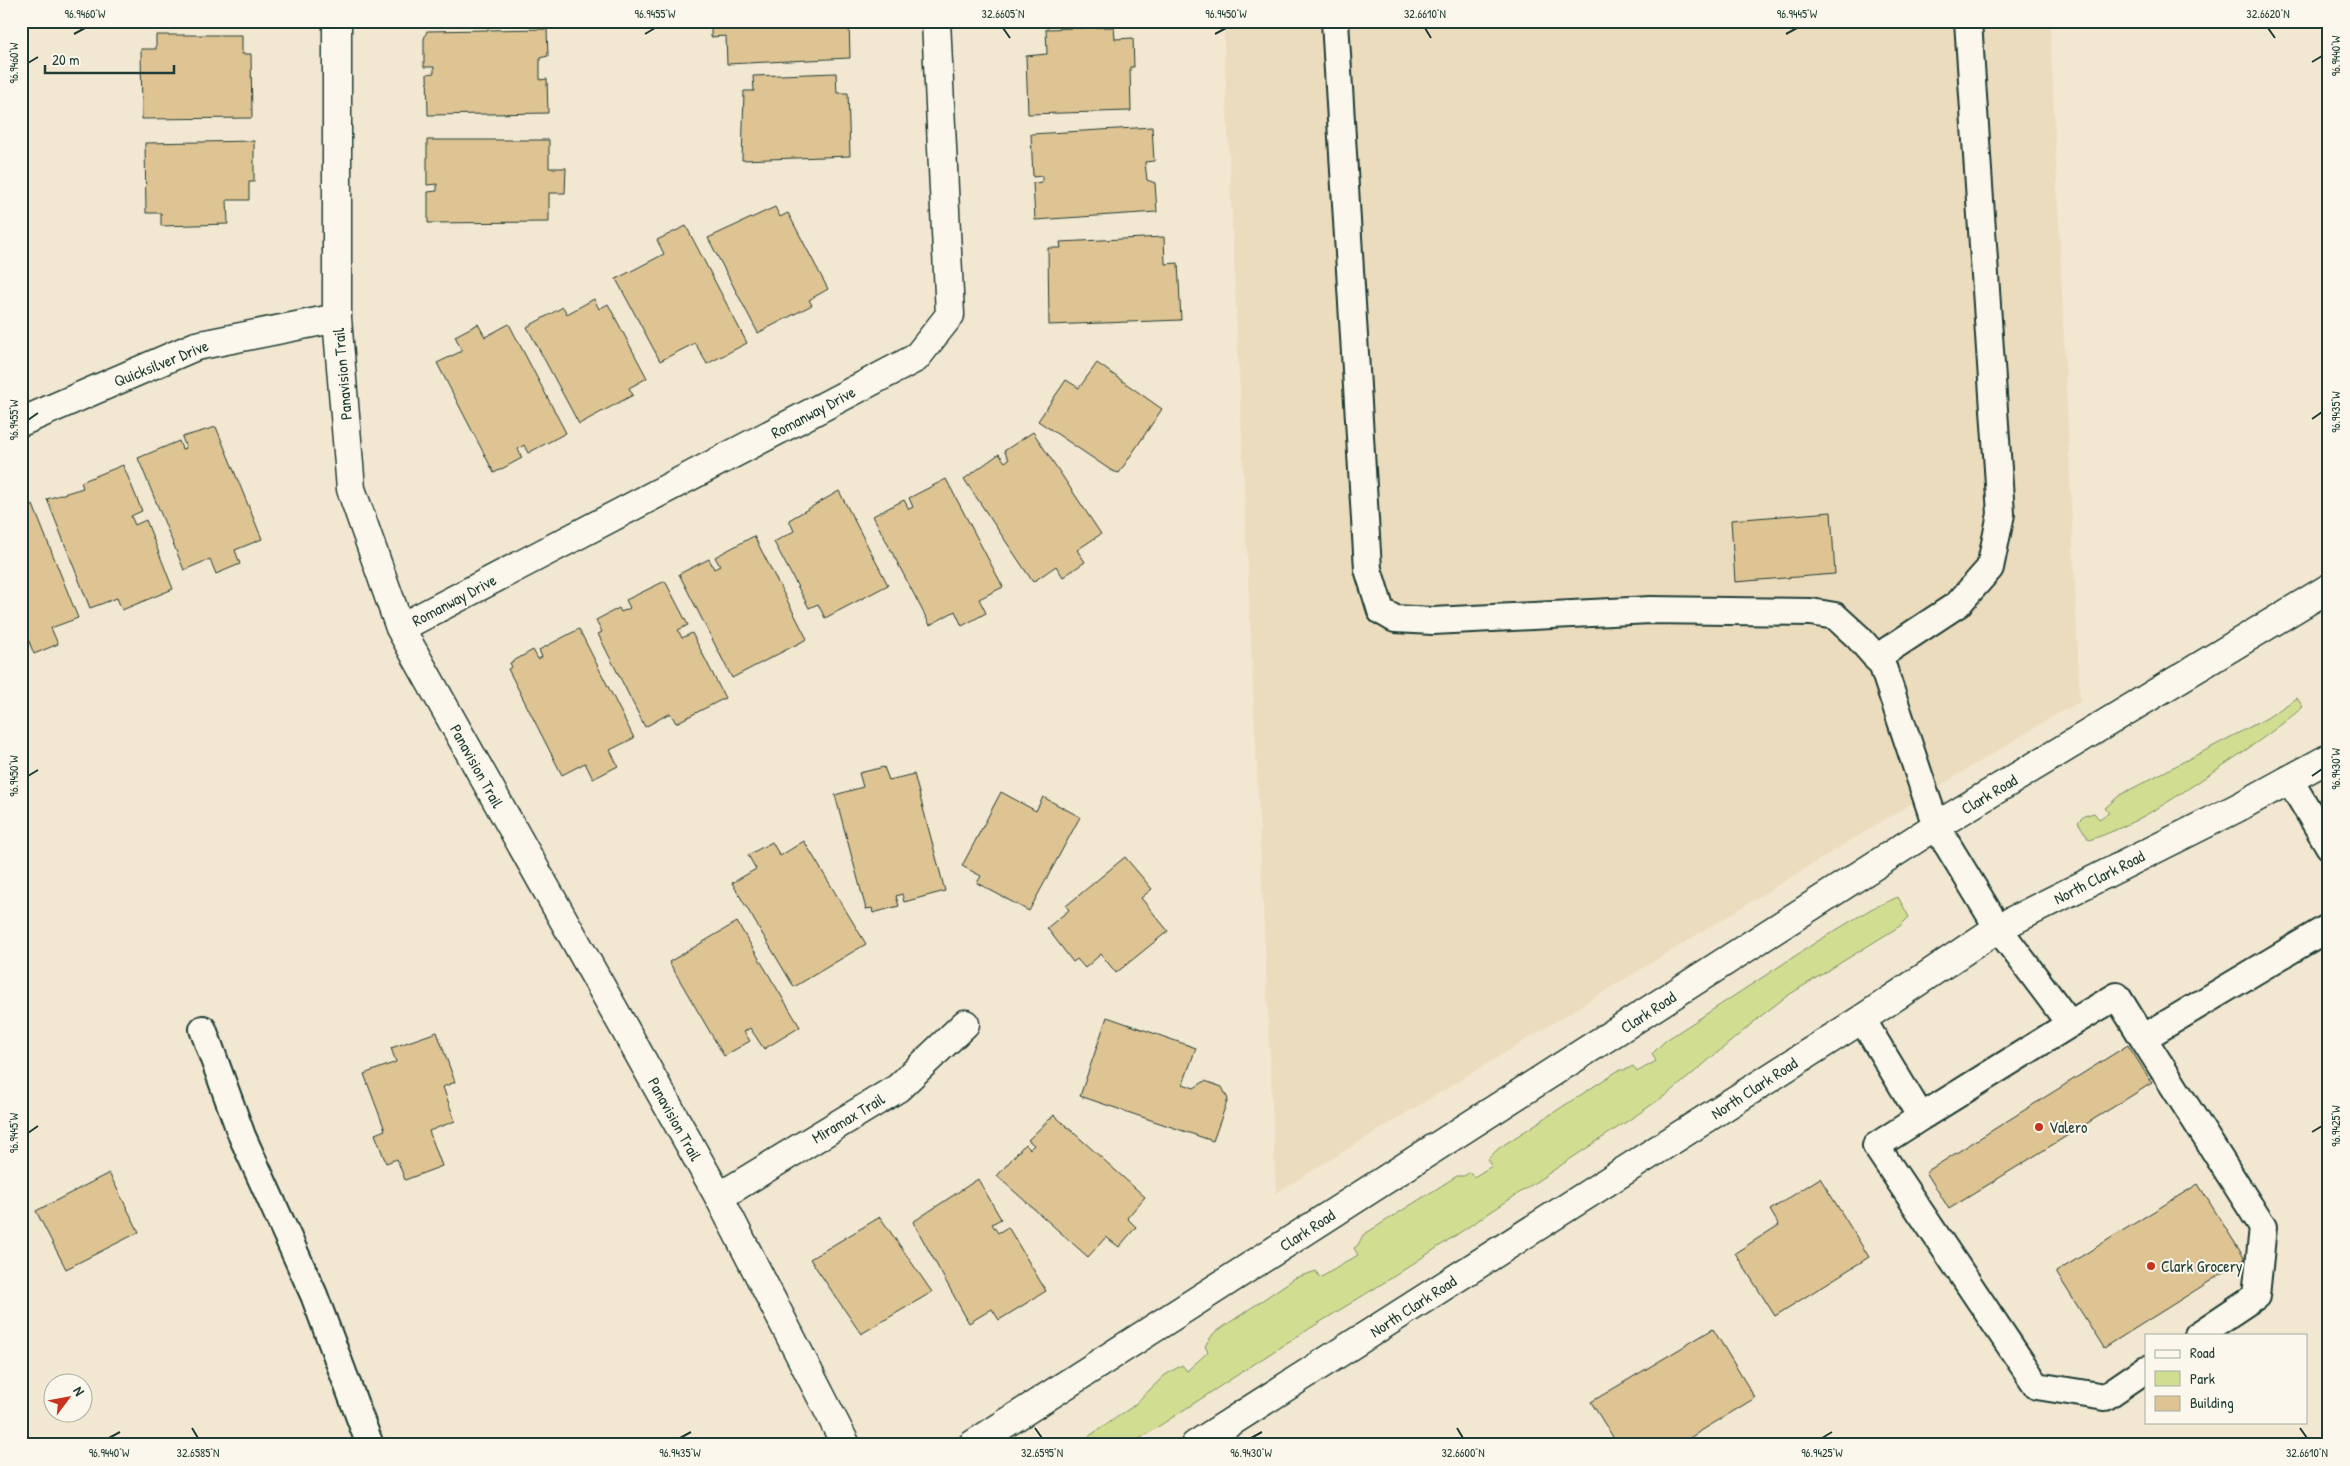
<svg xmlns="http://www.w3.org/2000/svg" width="2350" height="1466" viewBox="0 0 2350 1466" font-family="'Patrick Hand',sans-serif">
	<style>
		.built { fill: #ecdcbe }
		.green { fill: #d1de92; stroke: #788e63 }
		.building { fill: #dec393; stroke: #1f3d34 }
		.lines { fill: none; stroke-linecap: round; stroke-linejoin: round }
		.service-casing { stroke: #1f3d34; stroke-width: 30 }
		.minor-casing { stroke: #1f3d34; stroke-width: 31 }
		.secondary-casing { stroke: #1f3d34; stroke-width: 31 }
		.service { stroke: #fbf7ec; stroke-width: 26 }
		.minor { stroke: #fbf7ec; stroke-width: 28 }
		.secondary { stroke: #fbf7ec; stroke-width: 28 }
		.ticks { fill: none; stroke: #1f3d34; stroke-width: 2 }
		.poi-dot { fill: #c8321e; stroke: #fbf7ec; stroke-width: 2 }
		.labels { text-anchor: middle; stroke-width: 4; stroke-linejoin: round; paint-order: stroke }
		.street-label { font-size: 16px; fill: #1f3d34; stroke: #fbf7ec }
		.poi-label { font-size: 16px; fill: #1f3d34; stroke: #fbf7ec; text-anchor: start }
		.neatline { fill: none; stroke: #1f3d34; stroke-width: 2 }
		.ticks-label { font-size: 12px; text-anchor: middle; fill: #1f3d34 }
	</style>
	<rect width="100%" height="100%" fill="#f2e7d1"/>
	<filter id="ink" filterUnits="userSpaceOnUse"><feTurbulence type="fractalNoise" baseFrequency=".02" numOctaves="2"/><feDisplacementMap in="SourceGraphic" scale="10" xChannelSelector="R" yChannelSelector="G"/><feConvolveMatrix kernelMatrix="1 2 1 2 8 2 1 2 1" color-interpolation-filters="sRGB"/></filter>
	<g filter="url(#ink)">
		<path class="built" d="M1223,21H2050L2080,702L2057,714L1276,1193Z"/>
		<path class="green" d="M2297,698L2303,707C2273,732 2242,753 2210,774C2172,800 2133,826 2089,840L2078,822L2084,816L2094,813L2099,819L2109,813L2105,808L2120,795L2267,718Z
			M1898,897L1909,917L1900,926L1787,996L1761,1016L1673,1090L1638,1114L1393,1277L1288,1342L1130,1445H1076L1132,1407L1165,1375L1182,1365L1187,1371L1208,1352L1205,1346L1213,1334L1295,1278L1316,1271L1320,1278L1358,1255L1354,1248L1358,1245L1363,1235L1457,1176H1464L1470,1172L1474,1177L1492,1166L1488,1159L1499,1148L1619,1070H1625L1633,1066L1637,1072L1656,1061L1652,1054L1665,1041L1818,941L1871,909Z"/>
		<path class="building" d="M711,21H849L850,58L727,64L726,36L711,37Z
			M1114,27L1115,39L1133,38L1134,67H1130L1131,111L1028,114L1026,56L1047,54L1046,29Z
			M547,29L548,56L540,58V80L547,79L548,113L428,115L427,74L434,73V67H424V39L427,31Z
			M156,35H242V54H251L252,118L142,119L141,49H156Z
			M836,73L837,93H848L850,156L742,160L744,91H754L753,76Z
			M1152,127L1154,161L1145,162L1147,180L1155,183L1157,212L1035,220L1033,183L1042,182V176L1033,177L1031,134Z
			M427,140H549V168H566L565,193H549V222L428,223V192L437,191V184L427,185Z
			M254,141V182H249V200H227L228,224L161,226V213H146L145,143Z
			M775,207L780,217L788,213L828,289L809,300L812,305L758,333L708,238Z
			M686,226L747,343L707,364L695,343L660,361L616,279L664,254L657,240Z
			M1164,237L1165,264L1178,263L1181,320L1049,325L1048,248H1061L1060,242Z
			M594,299L599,309L608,304L647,378L629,388L633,395L579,424L527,327L563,307L567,314Z
			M478,324L485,337L509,324L566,433L528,453L524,445L518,449L522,458L494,473L437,363L462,351L455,336Z
			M1097,363L1162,409L1119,473L1112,471L1038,421L1066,380L1079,388Z
			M216,427L262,539L235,550L240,564L216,574L210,559L184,570L138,458L179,441L182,449L186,448L182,437Z
			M1033,432L1101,534L1077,550L1085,562L1063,577L1056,566L1033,582L964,479L999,454L1005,462L1009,459L1004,451Z
			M123,465L142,511L131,516L135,525L146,520L173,589L122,610L117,598L90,608L47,499L83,488L81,482Z
			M946,479L1003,587L979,599L986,613L962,626L955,611L930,625L873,516L904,500L909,509L913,507L909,498Z
			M839,491L888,585L825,618L818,604L809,608L774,542L794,531L789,520Z
			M33,505L78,618L51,628L58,644L34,654L28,639L21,641V510Z
			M1831,512L1835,574L1735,582L1731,520Z
			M754,536L807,639L732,678L679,574L709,559L714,569L720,566L715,557Z
			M665,581L688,625L678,630L682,638L692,633L725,698L676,723L670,713L645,727L598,634L602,632L596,620L619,608L621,612L630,608L626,600Z
			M579,629L634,738L610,750L618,766L593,779L585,763L562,775L508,669L512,667L510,663L533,650L538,659L542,657L539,650Z
			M884,767L889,780L914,774L945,891L904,902L902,894L896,896L899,906L873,913L872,908L866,909L835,795L863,787L859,773Z
			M1001,792L1036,811L1043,797L1080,817L1029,911L977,883L981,876L962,866Z
			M804,841L866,944L794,987L732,883L756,869L748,855L772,842L780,856Z
			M1125,857L1152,889L1141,898L1168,931L1116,973L1101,954L1085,968L1077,959L1073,962L1047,928L1069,910L1066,906Z
			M737,922L800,1027L764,1049L750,1028L744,1032L750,1041L724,1056L669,962Z
			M1107,1017L1196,1048L1183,1084L1194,1088L1205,1081L1222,1087L1228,1099L1213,1141L1080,1096Z
			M437,1032L455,1082L443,1087L455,1121L429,1131L442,1166L405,1180L397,1159L386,1163L375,1134L385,1130L364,1074L396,1062L391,1048Z
			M2128,1045L2152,1083L1949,1209L1926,1172Z
			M1054,1115L1145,1197L1127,1218L1136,1227L1119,1247L1106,1237L1088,1257L997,1176L1025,1144L1030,1149L1034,1145L1028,1140Z
			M109,1173L139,1232L66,1269L36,1211Z
			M1820,1178L1869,1257L1775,1316L1735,1253L1779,1225L1770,1210Z
			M978,1179L1001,1219L992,1224L998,1233L1008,1227L1046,1291L999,1320L992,1309L969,1323L913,1222Z
			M2198,1184L2245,1259L2104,1348L2056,1272Z
			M880,1217L932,1292L861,1334L810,1259Z
			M1713,1329L1755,1398L1678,1445H1618L1591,1402Z"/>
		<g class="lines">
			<defs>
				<path id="service" d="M1335,21L1368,569L1381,611L1395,619L1433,621L1650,610L1811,612L1835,616L1858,637L1882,664L1936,826L1998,928L2070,1024L2117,996L2143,1038L2329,927
					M1876,658L1958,604L1990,568L2001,514L1968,21
					M2289,779L2329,846
					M1862,1019L1921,1117L2070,1024
					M203,1029L242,1136L314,1295L370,1445
					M2143,1038L2263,1227L2256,1296L2198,1335
					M1921,1117L1876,1146L2037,1386L2105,1397L2146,1369"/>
				<path id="minor" d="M337,21V318L351,489L400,628L719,1197L846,1445
					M21,422L196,346L337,318
					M400,628L916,358L950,315L936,21
					M719,1197L898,1088L965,1024"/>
				<path id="secondary" d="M972,1445L1936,826L2329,588
					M1195,1445L1862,1019L1998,928L2237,808L2329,758"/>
			</defs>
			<use href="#service" class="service-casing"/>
			<use href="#minor" class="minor-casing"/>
			<use href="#secondary" class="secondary-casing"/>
			<use href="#service" class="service"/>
			<use href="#minor" class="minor"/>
			<use href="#secondary" class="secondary"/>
		</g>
	</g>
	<path class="ticks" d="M1003,28L1010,38M1425,28L1431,38M2268,28L2275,38M74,34L85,28M645,34L655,28M1215,34L1226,28M1786,34L1797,28M2312,62L2322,56M28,63L38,57M2312,419L2322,412M28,420L38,413M28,776L38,770M2312,776L2322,769M2312,1132L2322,1126M28,1133L38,1126M192,1428L198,1438M1035,1428L1042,1438M1457,1428L1463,1438M2300,1428L2307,1438M109,1438L120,1432M680,1438L691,1432M1251,1438L1262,1432M1822,1438L1832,1432"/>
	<g class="poi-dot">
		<circle cx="2039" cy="1127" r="5"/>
		<circle cx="2151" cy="1266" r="5"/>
	</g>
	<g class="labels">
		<g class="street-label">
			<text transform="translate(161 363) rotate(-22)" y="6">Quicksilver Drive</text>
			<text transform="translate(342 374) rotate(-95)" y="6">Panavision Trail</text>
			<text transform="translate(813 412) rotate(-28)" y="6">Romanway Drive</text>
			<text transform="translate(454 600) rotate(-28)" y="6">Romanway Drive</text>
			<text transform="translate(477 766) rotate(61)" y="6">Panavision Trail</text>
			<text transform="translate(1989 794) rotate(-31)" y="6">Clark Road</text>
			<text transform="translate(2099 877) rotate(-27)" y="6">North Clark Road</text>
			<text transform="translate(1648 1012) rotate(-33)" y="6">Clark Road</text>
			<text transform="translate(1754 1088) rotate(-33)" y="6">North Clark Road</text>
			<text transform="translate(848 1118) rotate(-31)" y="6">Miramax Trail</text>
			<text transform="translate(675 1119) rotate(61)" y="6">Panavision Trail</text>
			<text transform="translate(1307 1230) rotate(-33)" y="6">Clark Road</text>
			<text transform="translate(1413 1306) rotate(-33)" y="6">North Clark Road</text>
		</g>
		<g class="poi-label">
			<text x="2049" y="1133">Valero</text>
			<text x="2161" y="1272">Clark Grocery</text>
		</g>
	</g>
	<rect width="2350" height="1466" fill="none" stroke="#fbf7ec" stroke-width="55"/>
	<rect x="2145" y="1334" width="162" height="90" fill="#fbf7ec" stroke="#a3ada2"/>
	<rect x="2155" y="1350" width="25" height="8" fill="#fbf7ec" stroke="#a3ada2"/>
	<text x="2190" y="1358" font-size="15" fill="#1f3d34">Road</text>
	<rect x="2155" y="1371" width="25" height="15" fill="#d1de92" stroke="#a3ada2"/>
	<text x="2190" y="1384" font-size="15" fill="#1f3d34">Park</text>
	<rect x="2155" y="1396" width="25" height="15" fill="#dec393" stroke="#a3ada2"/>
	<text x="2190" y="1408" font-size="15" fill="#1f3d34">Building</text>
	<g transform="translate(68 1398) rotate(58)"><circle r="24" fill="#fbf7ec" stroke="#a3ada2"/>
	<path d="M0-4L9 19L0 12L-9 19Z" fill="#c8321e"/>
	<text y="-8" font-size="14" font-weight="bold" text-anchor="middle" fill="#1f3d34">N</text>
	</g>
	<path d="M45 65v8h129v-8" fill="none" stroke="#1f3d34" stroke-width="2.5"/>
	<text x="52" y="65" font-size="15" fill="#1f3d34" stroke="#fbf7ec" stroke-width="4" paint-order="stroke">20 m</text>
	<rect x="28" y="28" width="2294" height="1410" class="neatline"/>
	<g class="ticks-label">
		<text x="85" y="18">96.9460°W</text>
		<text x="655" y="18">96.9455°W</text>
		<text x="1003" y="18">32.6605°N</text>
		<text x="1226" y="18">96.9450°W</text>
		<text x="1425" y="18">32.6610°N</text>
		<text x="1797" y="18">96.9445°W</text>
		<text x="2268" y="18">32.6620°N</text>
		<text transform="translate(2336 56) rotate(-90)" y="4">96.9440°W</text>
		<text transform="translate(14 63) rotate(-90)" y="4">96.9460°W</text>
		<text transform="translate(2336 412) rotate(-90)" y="4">96.9435°W</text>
		<text transform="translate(14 420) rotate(-90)" y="4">96.9455°W</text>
		<text transform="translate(2336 769) rotate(-90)" y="4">96.9430°W</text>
		<text transform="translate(14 776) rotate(-90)" y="4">96.9450°W</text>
		<text transform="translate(2336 1126) rotate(-90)" y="4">96.9425°W</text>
		<text transform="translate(14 1133) rotate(-90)" y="4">96.9445°W</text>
		<text x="109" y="1457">96.9440°W</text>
		<text x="198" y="1457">32.6585°N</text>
		<text x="680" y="1457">96.9435°W</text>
		<text x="1042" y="1457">32.6595°N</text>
		<text x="1251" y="1457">96.9430°W</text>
		<text x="1463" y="1457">32.6600°N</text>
		<text x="1822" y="1457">96.9425°W</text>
		<text x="2307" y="1457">32.6610°N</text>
	</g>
</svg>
